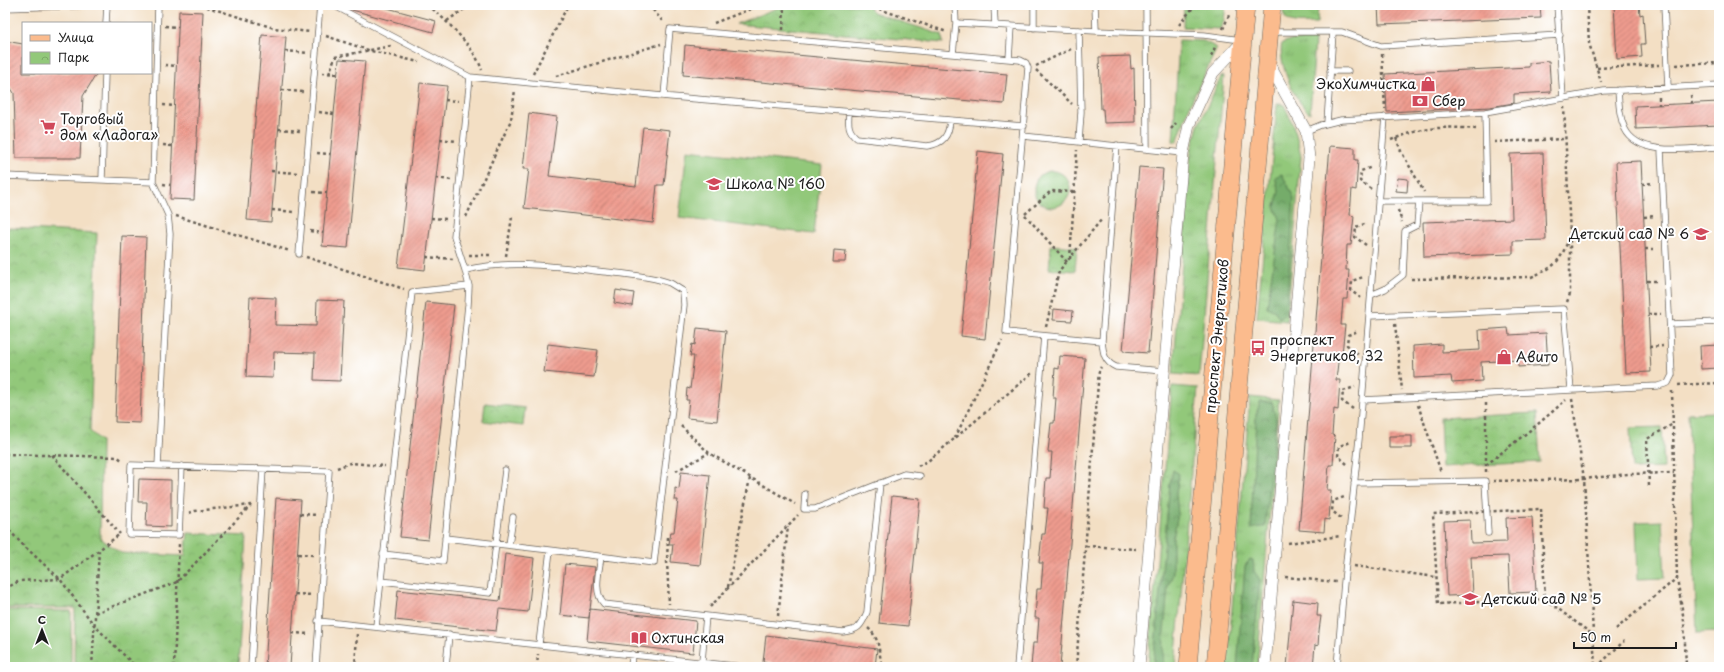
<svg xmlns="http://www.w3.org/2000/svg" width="1724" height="672" viewBox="0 0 1724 672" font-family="'Playpen Sans',sans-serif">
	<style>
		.grass { fill: url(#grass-tufts); stroke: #57724b }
		.forest { fill: url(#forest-crowns); stroke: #486443 }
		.park { fill: url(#park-crowns); stroke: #57724b }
		.pitch { fill: #92c87a; stroke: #57724b }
		.building { fill: url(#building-hatch) }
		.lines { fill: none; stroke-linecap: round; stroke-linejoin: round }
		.service-casing { stroke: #676057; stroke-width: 7 }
		.minor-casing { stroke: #676057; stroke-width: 12 }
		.primary-casing { stroke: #676057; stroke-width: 18 }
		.path { stroke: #676057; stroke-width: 2.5; stroke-dasharray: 3 3; stroke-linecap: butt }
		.service { stroke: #fff; stroke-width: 5.5 }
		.minor { stroke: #fff; stroke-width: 11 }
		.primary { stroke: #fbbb8d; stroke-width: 17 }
		.labels { text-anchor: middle; stroke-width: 4; stroke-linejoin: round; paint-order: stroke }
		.poi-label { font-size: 14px; fill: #1c1c1c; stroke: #fff; text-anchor: start }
		.street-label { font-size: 14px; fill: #1c1c1c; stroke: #fff }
	</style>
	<defs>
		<pattern id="grass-tufts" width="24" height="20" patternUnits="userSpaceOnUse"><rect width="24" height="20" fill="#92c87a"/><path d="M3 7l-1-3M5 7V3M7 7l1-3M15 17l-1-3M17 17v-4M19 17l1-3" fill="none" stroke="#7dab69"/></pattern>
		<pattern id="forest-crowns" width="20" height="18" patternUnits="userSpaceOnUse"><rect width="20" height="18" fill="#75ac6a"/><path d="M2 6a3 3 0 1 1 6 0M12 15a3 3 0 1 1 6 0" fill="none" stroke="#5f8b56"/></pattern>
		<pattern id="park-crowns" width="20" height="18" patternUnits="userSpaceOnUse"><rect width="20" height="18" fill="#92c87a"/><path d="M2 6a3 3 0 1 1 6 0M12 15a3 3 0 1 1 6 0" fill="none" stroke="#7dab69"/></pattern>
		<pattern id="building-hatch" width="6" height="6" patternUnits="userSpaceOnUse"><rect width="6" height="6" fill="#ee9b8e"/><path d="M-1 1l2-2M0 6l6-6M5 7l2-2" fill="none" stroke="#c07e73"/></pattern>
	</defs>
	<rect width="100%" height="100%" fill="#fff"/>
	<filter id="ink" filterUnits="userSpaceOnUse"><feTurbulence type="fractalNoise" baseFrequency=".025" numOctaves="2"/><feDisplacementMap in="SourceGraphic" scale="8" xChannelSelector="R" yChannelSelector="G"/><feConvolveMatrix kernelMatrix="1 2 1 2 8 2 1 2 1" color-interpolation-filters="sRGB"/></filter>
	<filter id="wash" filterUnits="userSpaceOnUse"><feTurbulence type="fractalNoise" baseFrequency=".012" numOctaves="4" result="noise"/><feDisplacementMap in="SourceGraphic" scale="16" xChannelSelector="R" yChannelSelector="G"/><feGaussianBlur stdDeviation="0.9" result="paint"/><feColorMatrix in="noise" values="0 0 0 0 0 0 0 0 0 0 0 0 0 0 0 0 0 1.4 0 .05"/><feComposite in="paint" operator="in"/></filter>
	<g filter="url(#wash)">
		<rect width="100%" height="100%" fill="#f3dfc4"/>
		<path class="grass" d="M1184,5H1226L1224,20L1220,29L1183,27Z
			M1283,5H1318L1317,23C1300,23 1281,28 1283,5Z
			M1179,40L1204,41L1217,48L1190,105L1177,142L1173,141Z
			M1290,40H1315L1310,113C1295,103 1277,61 1282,43Z
			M1224,76L1199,376L1173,374L1191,151L1198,126L1221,77Z
			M1278,103L1284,105C1293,122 1298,138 1301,157L1287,321L1257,318L1277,105Z
			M1172,386L1198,388L1175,667H1148Z
			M1250,397L1279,400L1257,667H1227Z"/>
		<path class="forest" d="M1282,174L1294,198L1286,314L1279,318L1275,311L1267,307L1280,219L1275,207L1279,191L1275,177Z
			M1260,402H1272L1276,419L1265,526L1251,529L1256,415Z
			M1173,470L1179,474L1176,494L1178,514L1173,539V574L1168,586L1164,632L1163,667H1153L1170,483Z
			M1250,559L1253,560L1254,571L1260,580L1252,667H1237L1245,566Z"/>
		<path class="park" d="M785,5H867L875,13L942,35L943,43L736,24Z
			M1034 189a18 18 0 1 1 36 0a18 18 0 1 1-36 0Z
			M9,228L97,233L90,431L101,441L100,538L121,553L185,556L188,533L246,536L238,667H74L75,608H5V233Z
			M1051,245L1077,247L1075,271L1049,269Z
			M485,403L525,408L523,426L483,421Z
			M1537,413L1540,462L1442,467L1440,418Z
			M1662,427L1664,468L1632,469L1630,428Z"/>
		<path class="pitch" d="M687,150L822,165L814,234L679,218Z
			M1719,412V632L1697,633L1688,413Z
			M1662,521L1665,578L1638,579L1636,522Z
			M5,610L71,611V667H5Z"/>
		<g id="blocks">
			<path class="building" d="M346,5H376L436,21L433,32L352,10L346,7Z
				M1378,5H1540L1541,18L1379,24Z
				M1614,5H1639L1640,15L1643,14L1645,44H1641L1642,57L1617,59Z
				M179,11L203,12L194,200L170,199Z
				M262,35L286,37L271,222L247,220Z
				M5,41L23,44V73H97L83,96L80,158H16L14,93L6,81Z
				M685,45L1007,74L1004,104L683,75Z
				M1130,56L1131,69L1134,68L1135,122L1104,123L1103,109H1101L1099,57Z
				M339,59L365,61L348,248L322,246Z
				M1549,61L1551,92L1514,94V103L1490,107L1387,112L1385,74L1529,67V63Z
				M420,83L447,86L425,270L398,267Z
				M1719,102V125L1636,129L1635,106Z
				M529,113L557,117L549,176L636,186L643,127L670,130L664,185H657L653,223L524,208L529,169H523Z
				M1330,146L1355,148V160H1358L1356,190L1352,189L1350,215L1354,216L1351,245H1347L1346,270H1349L1347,299H1343L1341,325H1345L1342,354H1339L1336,380H1340L1338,410L1334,409L1332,435L1335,436L1333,465H1329L1327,490H1331L1329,520L1325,519L1324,532L1299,530Z
				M978,151L1003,154L985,339L961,336Z
				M1543,153L1546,240L1513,241V254L1424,257L1423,222L1512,219L1510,154Z
				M1641,161L1651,372L1626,373L1616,162Z
				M1139,167L1163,169L1148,353L1123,351Z
				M1398,178L1408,179L1407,192L1396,191Z
				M122,236L146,237L140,423L115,422Z
				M834,250L846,251L845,262H833Z
				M616,290L634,293L632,306L614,303Z
				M250,297L276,298L275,325L316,326L317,300L344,301L340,381L314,380L315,353L274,352L273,378L246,377Z
				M426,302L454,305L428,540L400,537Z
				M1054,309L1073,311L1072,321L1053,320Z
				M697,328L726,331L717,421L687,418L689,400H686L687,388L690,389L694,356H690L692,344L695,345Z
				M1508,328L1509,335L1546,333L1548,365L1518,367V360L1481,362L1482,381L1452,383L1451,376L1414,378L1413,346L1442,344V352L1480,350L1479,330Z
				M548,344L598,350L594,377L544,372Z
				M1719,345V368L1701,369L1700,346Z
				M1060,356L1085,358L1060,667H1031L1033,643H1037L1039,618H1035L1037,589H1041L1043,563H1039L1042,534H1045L1048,508H1044L1046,478H1050L1052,452H1048L1051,423H1054L1056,398H1053L1055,368L1059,369Z
				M1389,436H1412V448H1389Z
				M681,472L710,475L700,565L671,562L673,544H669L671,532H674L678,500H674L675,494V488L679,489Z
				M139,479L171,480V527L146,526L147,502H138Z
				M892,496L920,499L908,626L879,623Z
				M276,498L301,500L290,667H265Z
				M1532,517L1536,592L1510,593L1508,556L1471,557L1473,595L1447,596L1444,521L1470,520L1471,543L1507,542L1506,518Z
				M505,554L534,558L528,612L499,609L496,631L395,620L398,590L500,601Z
				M565,564L595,567L589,618L560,615Z
				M1293,600L1318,603L1317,616H1321L1319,631L1318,646L1315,645L1313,667H1287Z
				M590,609L696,621L693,653L587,641Z
				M766,635L877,649L875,667H802L763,662Z"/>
		</g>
	</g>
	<g filter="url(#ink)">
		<use href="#blocks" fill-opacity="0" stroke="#676057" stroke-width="1"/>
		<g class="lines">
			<defs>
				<path id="service" d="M333,5L470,77L672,97L1024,126
					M994,5L995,25
					M1034,5V28
					M1095,5L1096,31
					M1146,5L1147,149
					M1557,5L1563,98
					M1664,5L1668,87
					M5,8L98,5
					M106,23L107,5
					M956,23L1096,31L1204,35L1241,40
					M1079,30L1081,112L1079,141
					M1272,32H1342L1381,46L1560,35
					M953,54L956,23L955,5
					M1009,59L1011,26
					M1330,71H1348
					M1618,90C1619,103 1619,117 1625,129C1639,158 1692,148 1719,147
					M664,96L670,29L1020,60L1026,63L1028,68L1006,332L1102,341
					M849,113C848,124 848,131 857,138L927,146C943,144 949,136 950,120
					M1327,123L1333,32
					M1306,131L1321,125L1341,120L1485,112L1604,91L1719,85
					M1023,136L1183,153
					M1117,145L1102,341C1103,352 1104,362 1116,367L1164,371
					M5,176L153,182
					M102,180L105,73
					M1378,201H1487L1485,112
					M299,254L320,5
					M465,270C512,259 560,267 606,272C625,274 652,276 670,283C674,285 679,289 683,291L684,305L654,563L550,550
					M1371,295L1385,289L1403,275L1405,231L1417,225L1419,202
					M1369,316L1564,309L1571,390
					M1671,324L1719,322
					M1362,400L1658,386L1668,383L1672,375L1661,150
					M158,466L170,234L168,215L153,182L158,5
					M182,466L179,535L129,534L131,465L329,471L316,667
					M1354,483L1485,481L1488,533
					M805,494L804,509H815L904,474L920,476
					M445,538L550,550L539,644
					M509,545L513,517
					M383,554L443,561L468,305L469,286L465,270L454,236L470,77
					M601,557C599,572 593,592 604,604L843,632C858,630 861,627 867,612L880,483
					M381,581L490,593L505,470
					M318,621L744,667
					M376,626L412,292L469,286
					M702,661L706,616
					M251,667L263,469
					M446,667L449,634
					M631,667L632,654
					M1017,667L1044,336
					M1337,667L1344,582L1359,439L1385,117"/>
				<path id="minor" d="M1139,667L1183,153L1189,125L1213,73L1243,41
					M1265,667L1309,158L1306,131L1268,62"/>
				<path id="primary" d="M1188,667L1246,5
					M1215,667L1272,5"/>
			</defs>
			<use href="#service" class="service-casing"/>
			<use href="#minor" class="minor-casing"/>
			<use href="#primary" class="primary-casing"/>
			<path class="path" d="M201,5L274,28L310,32
				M428,5C446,20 475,48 482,70
				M649,5L664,23
				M875,5L879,9L947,32
				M1587,5L1589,43L1601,82
				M447,21L470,5
				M714,23L761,5
				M1179,25L1195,5
				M165,26L178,27
				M1223,29L1229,15
				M783,30L784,5
				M326,36L371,51L419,62
				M285,51L308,53
				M1382,54L1385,109
				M1211,56L1216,45
				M165,65L176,66
				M1676,65L1719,63
				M1036,66L1071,49
				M1597,68L1659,65
				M1036,70L1072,104
				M322,73L338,74
				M329,74L335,57L391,46
				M533,74L568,5
				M556,76L661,44
				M282,90L303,92
				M1691,95L1692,103
				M1659,97V105
				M445,100L458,101
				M163,105L174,106
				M319,112L334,114
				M279,129L300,131
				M1171,129L1176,123
				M1396,138L1401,151L1424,192
				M440,139L456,141
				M1391,140C1423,127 1443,126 1476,129
				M1494,142L1565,139
				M163,145L172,146
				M317,153L330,154
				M271,171L297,173
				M436,178L451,180
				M163,184L170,185
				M1642,184L1654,183
				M1371,189L1360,181L1361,171L1372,167
				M313,192L327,193
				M272,210L294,212
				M1398,210L1402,222
				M1025,214L1051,191L1073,192
				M1025,215L1067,262
				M176,216L290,251
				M466,217L511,120L515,90
				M1644,217L1655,216
				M431,218L446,219
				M310,231L323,233
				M1366,245L1355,237L1356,227L1367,223
				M1645,249H1657
				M469,255H490
				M506,256L512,217
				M306,257L404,289
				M426,257L453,259
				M1070,259L1077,150
				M1411,279L1531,277C1556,267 1561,261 1570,235L1564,107
				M1647,281H1658
				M1361,298L1351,291L1352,281L1363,277
				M1567,302L1570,294V237
				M1648,314H1661
				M1395,324L1402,390
				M1046,327L1059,271L1102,219
				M1649,347L1663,346
				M1358,354L1347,345L1348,335L1358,331
				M1678,385L1719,383
				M1672,391L1677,578L1684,621L1686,667
				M1572,399L1584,479L1595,667
				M1418,405L1441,472
				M1353,409L1342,401L1343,391L1355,387
				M681,426L709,453L795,504
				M955,438L1002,340
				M5,454L118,457L123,461
				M52,455L120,534
				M1347,464L1338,456L1339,446L1351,442
				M1486,465L1538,424L1566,400
				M918,466L928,461L1032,373
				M337,468L350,463L385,466
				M676,471L709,453
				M1486,472V403
				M1493,481L1584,479L1628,474L1674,473
				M1649,486L1647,439L1673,424
				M1541,509L1545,599L1438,604L1433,514Z
				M189,513L195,511L251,505
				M300,514L318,515
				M1341,518L1332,511L1333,501L1344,497
				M5,526L23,545L60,579L94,625L136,667
				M668,537L667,561L669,604
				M1288,543L1341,536
				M1086,546L1136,549
				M298,554L315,555
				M1354,566L1436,577
				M1285,577L1336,582
				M728,587L750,478
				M5,589L19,581L60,579L99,550
				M295,594L313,595
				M1545,599L1593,635
				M710,607L798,515
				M95,613L177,582L251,505
				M778,616L788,526
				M868,628C882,641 877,651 883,667
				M1616,629L1677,578
				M292,633L310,634
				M5,659H8
				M92,667L99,550L120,534
				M174,667L179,544
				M355,667L357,634
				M537,667L538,654
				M1076,667L1099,370L1101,367
				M1597,667L1624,641"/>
			<use href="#service" class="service"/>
			<use href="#minor" class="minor"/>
			<use href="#primary" class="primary"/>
		</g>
	</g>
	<defs>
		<symbol id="shop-bare" viewBox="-9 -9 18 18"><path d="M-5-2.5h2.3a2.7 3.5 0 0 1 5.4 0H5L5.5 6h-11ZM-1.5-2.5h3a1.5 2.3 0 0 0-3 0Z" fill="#d1495b" stroke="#fff" stroke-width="2.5" paint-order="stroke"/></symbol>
		<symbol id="bank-bare" viewBox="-9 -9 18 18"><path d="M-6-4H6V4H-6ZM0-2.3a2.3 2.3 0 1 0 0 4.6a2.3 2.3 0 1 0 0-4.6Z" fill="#d1495b" stroke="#fff" stroke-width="2.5" paint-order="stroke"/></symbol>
		<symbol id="supermarket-bare" viewBox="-9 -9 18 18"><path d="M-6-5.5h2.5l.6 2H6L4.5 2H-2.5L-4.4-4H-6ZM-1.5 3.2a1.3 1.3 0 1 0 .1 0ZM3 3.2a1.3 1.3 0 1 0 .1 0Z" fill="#d1495b" stroke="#fff" stroke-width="2.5" paint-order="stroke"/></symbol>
		<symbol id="school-bare" viewBox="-9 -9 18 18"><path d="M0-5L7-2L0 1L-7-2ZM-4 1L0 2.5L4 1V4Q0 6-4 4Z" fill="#d1495b" stroke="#fff" stroke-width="2.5" paint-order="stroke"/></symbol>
		<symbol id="bus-bare" viewBox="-9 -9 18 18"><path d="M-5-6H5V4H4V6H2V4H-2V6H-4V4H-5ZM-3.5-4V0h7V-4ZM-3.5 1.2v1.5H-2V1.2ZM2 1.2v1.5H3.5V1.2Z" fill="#d1495b" stroke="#fff" stroke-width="2.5" paint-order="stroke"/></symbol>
		<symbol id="library-bare" viewBox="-9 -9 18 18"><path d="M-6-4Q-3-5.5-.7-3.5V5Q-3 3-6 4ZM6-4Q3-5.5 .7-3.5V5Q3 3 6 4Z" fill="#d1495b" stroke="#fff" stroke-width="2.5" paint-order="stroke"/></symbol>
	</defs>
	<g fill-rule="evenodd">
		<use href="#shop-bare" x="1417" y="73" width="22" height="22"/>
		<use href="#bank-bare" x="1409" y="90" width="22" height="22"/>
		<use href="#supermarket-bare" x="37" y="116" width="22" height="22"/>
		<use href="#school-bare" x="703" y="173" width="22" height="22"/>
		<use href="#school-bare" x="1690" y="223" width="22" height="22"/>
		<use href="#bus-bare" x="1247" y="337" width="22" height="22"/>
		<use href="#shop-bare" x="1493" y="346" width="22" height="22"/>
		<use href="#school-bare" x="1459" y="588" width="22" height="22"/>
		<use href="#library-bare" x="628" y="627" width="22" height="22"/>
	</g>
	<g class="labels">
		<g class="poi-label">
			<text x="1416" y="89" text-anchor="end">ЭкоХимчистка</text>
			<text x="1432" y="106">Сбер</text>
			<text x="60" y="124">Торговый<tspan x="60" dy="16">дом «Ладога»</tspan></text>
			<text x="726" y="189">Школа № 160</text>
			<text x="1689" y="239" text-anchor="end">Детский сад № 6</text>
			<text x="1270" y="345">проспект<tspan x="1270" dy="16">Энергетиков, 32</tspan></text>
			<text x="1516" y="362">Авито</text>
			<text x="1482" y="604">Детский сад № 5</text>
			<text x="651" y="643">Охтинская</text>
		</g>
		<g class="street-label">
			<text transform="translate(1217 336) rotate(-85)" y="5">проспект Энергетиков</text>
		</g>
	</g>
	<rect width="1724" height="672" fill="none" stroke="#fff" stroke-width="20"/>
	<rect x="22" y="22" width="130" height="52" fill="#ffffff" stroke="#a4a4a4"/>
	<rect x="30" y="35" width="20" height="6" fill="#fbbb8d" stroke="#a4a4a4"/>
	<text x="58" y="42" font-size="12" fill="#1c1c1c">Улица</text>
	<rect x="30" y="52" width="20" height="12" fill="url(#park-crowns)" stroke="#a4a4a4"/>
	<text x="58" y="62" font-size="12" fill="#1c1c1c">Парк</text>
	<g transform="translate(42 630)" stroke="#ffffff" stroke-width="3" paint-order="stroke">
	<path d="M0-3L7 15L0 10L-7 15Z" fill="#1c1c1c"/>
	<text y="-6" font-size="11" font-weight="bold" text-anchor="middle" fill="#1c1c1c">С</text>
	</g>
	<path d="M1574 642v6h102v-6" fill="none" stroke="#1c1c1c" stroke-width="2"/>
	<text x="1580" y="642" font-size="12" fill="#1c1c1c" stroke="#ffffff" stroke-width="3" paint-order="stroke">50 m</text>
</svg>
